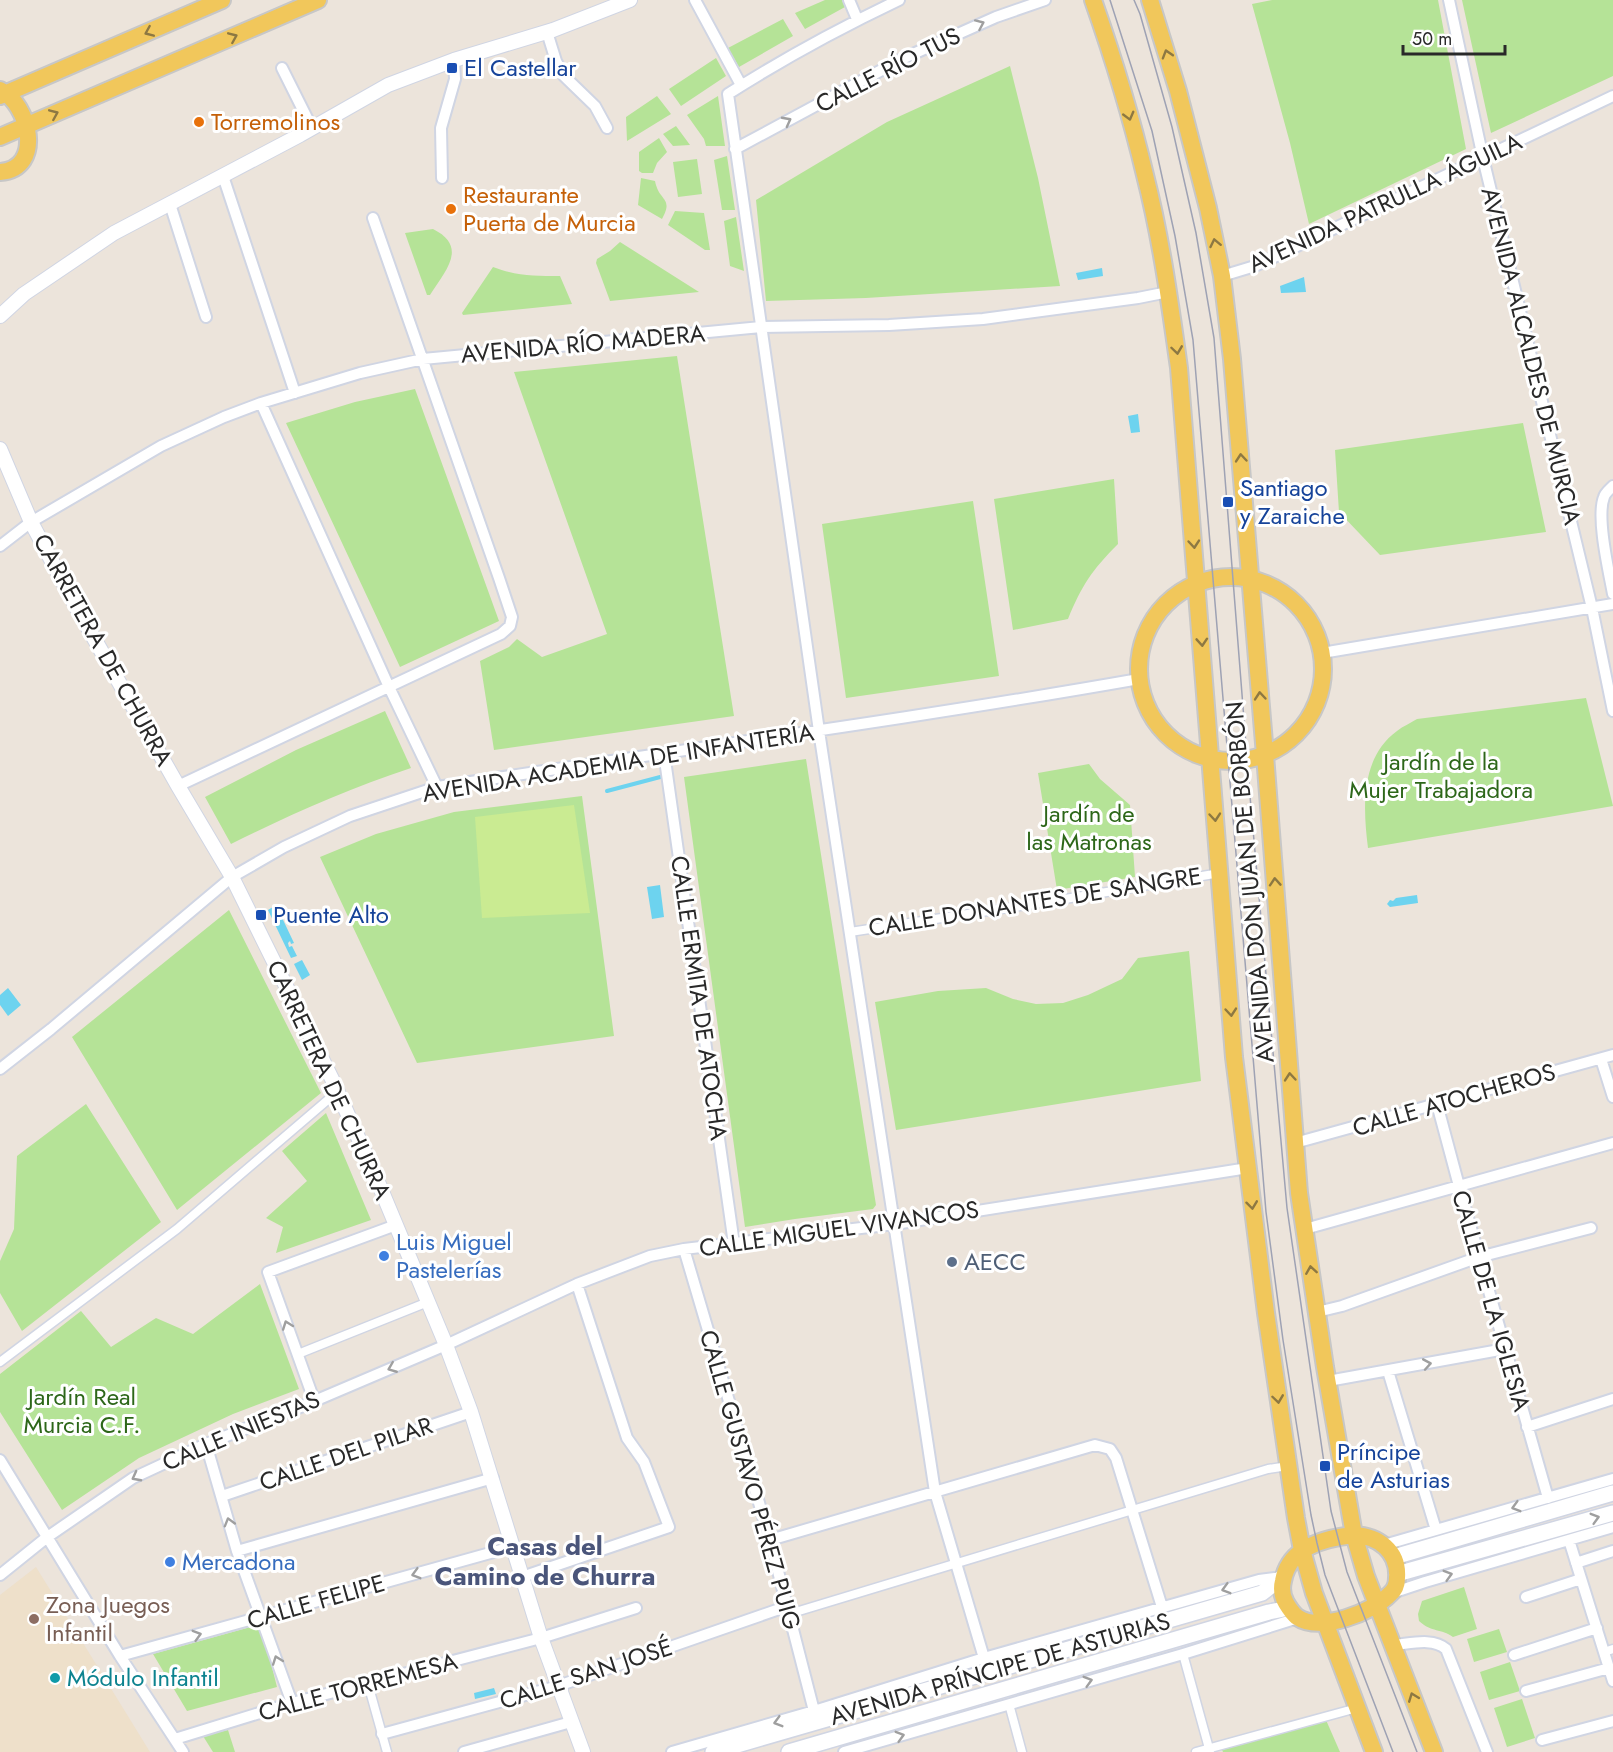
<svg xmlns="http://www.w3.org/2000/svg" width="1613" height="1752" viewBox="0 0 1613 1752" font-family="Jost,sans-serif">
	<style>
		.education { fill: #eee0ca }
		.green { fill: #b5e397 }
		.pitch { fill: #caeb92 }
		.water { fill: #6dd3ef }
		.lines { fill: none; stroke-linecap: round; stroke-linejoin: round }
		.stream { stroke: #6dd3ef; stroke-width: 4 }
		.pedestrian-casing { stroke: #d0d5e3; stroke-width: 11 }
		.minor-casing { stroke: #d0d5e3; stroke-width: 14 }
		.tertiary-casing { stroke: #d0d5e3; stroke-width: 16 }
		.secondary-casing { stroke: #d0d5e3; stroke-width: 18 }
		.primary-casing { stroke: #c7c7c7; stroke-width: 20 }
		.pedestrian { stroke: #fff; stroke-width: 8 }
		.minor { stroke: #fff; stroke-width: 10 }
		.tertiary { stroke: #fff; stroke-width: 14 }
		.secondary { stroke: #fff; stroke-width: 15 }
		.primary { stroke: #f1c75b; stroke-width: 16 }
		.tram { stroke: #9ea2b4; stroke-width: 1.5 }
		.oneway { stroke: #9f9f9f }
		.oneway2 { stroke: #8d7842 }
		.transit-dot { fill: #1a4fb4; stroke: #fff; stroke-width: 2 }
		.food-dot { fill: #e8710a; stroke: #fff; stroke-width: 2 }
		.shop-dot { fill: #3f7fe0; stroke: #fff; stroke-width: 2 }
		.service-dot { fill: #5c6f8a; stroke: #fff; stroke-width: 2 }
		.education-dot { fill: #8d6e63; stroke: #fff; stroke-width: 2 }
		.culture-dot { fill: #0f9aa8; stroke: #fff; stroke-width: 2 }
		.labels { text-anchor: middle; stroke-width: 6; stroke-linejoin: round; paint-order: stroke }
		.transit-label { font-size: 24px; fill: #164399; stroke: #fff; text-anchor: start }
		.street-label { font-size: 24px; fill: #292929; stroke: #fff }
		.food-label { font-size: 24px; fill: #c56008; stroke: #fff; text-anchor: start }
		.park-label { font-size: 24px; fill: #2d6719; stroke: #fff }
		.shop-label { font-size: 24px; fill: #366cbe; stroke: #fff; text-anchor: start }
		.service-label { font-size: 24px; fill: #4e5e75; stroke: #fff; text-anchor: start }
		.education-label { font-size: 24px; fill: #785e54; stroke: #fff; text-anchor: start }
		.culture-label { font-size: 24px; fill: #0d838f; stroke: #fff; text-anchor: start }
		.neighbourhood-label { font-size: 26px; font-weight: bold; fill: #4a557a; stroke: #fff }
	</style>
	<rect width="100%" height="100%" fill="#ece4db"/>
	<path class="education" d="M36,1567L83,1643L150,1752H0V1595Z"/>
	<path class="green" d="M825,0H842L845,7L805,29L795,13Z
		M1272,0H1438L1466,149L1309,224L1290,143L1252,4Z
		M1462,0H1613V76L1491,133Z
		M783,19L793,36L739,67L728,48Z
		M716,58L726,76L681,106L669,89Z
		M1010,66L1038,178L1060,286L866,298L766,301L756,200L887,122Z
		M657,96L671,114L627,141L626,117Z
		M718,96L725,146H706L704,139L687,115Z
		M676,126L690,145L673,146L663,134Z
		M659,138L667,152L657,163L653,173H642L639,171V152Z
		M727,156L735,210H722L714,160Z
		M697,159L702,194L678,197L673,162Z
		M641,178L655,181C659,202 674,197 662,219L638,205Z
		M675,211L704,213L710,250H705L668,225Z
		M736,217L744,271L730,266L724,221Z
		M433,229C469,247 445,271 430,295H427L405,233Z
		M620,242L699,292L610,301L596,263L597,259L610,251Z
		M493,267C516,276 535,276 560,276L572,304L463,315L462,313Z
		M677,356L734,716L494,750L480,661L509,647L517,639L542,657L607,634L514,372Z
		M415,389L499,621L400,667L286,423L355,402Z
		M1523,423L1546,532L1380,555L1339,512L1335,450Z
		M1114,479L1118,544C1092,570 1082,585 1068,619L1013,630L994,499Z
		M973,501L999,676L846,698L822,524Z
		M1586,698L1613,806L1368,848C1363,808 1360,758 1397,731C1403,726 1411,723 1417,719Z
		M385,711L411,768C348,789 289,815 231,844L205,797L296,750Z
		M806,759L876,1205L873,1209L795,1219L745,1227L684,777Z
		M1089,764L1100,779L1130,805L1135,877L1057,890L1038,773Z
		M582,796L614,1036L417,1063L320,857L376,834L454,812Z
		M229,910L321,1093L177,1210L72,1037Z
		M1189,951L1201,1081L896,1130L875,1002L938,991L986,988L1013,999L1036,1004L1063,1003L1088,995L1122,979L1138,958Z
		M86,1104L161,1222L22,1331L0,1293V1261L14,1229L17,1156Z
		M326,1113L371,1220L276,1253L283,1227L266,1218L307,1181L282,1151Z
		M260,1284L299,1389L233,1414L139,1458L62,1510L0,1412V1374L81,1311L111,1347L156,1318L193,1334Z
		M1464,1587L1477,1629L1453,1637C1441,1628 1432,1633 1419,1621L1418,1614L1422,1601Z
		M261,1624L277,1687L187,1711L153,1654Z
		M1499,1629L1507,1652L1474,1662L1467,1639Z
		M1510,1662L1520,1691L1489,1700L1480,1672Z
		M1522,1699L1535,1738L1507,1747L1494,1708Z
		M1326,1720L1340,1752H1223L1222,1750Z
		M228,1730L235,1752H213L203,1736Z"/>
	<path class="pitch" d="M574,805L590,913L482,918L475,817Z"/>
	<path class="water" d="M1102,268L1103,276L1078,280L1076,273Z
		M1304,277L1306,292L1281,293L1280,286Z
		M1138,414L1140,432L1131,433L1128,416Z
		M660,885L664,917L652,919L647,887Z
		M1417,895L1418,903L1390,907L1387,904L1390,900L1393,901L1396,898Z
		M276,905L294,943L291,944L290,941L288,943L289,947L292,946L297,956L291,958L268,910Z
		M302,960L310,975L302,980L294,964Z
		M8,988L21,1005L8,1016L0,1005V995Z
		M494,1688L496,1694L475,1699L474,1693Z"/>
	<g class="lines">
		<path class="stream" d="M607,791L664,776"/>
		<defs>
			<path id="pedestrian" d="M850,932L1053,901L1220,873
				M298,1354L428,1302
				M0,1362L177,1229L337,1092
				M789,1614L1268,1469L1288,1466
				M1604,1652L1613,1649
				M1183,1654L1210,1752
				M368,1684L387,1752
				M1009,1704L1022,1752
				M1196,1752L1357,1708"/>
			<path id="minor" d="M695,0L741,85
				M849,0L857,19
				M899,0C840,28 783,59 728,94L819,731L935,1492L984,1658
				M1449,0L1483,158L1592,608L1613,711
				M547,32L556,61L564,76L595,106L607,128
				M282,68L312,128
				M735,149L904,58L996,17L1045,0
				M223,176L295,393
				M442,178L441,128L455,79L454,60
				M170,204L206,317
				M1222,276L1255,266L1613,96
				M261,403L389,687L437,787
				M1613,486C1610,489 1605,493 1604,497C1596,517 1609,572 1613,594
				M0,546L31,522L161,446L224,417L261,403L360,373L423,359L761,327L889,325L983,319L1138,298L1168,292
				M1322,653L1613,604
				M664,753L734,1244
				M178,786L501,634L510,626L512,617L499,578L373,218
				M1601,1059L1613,1097
				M0,1069L51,1029L232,877L284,847L350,816L437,787C671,751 906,720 1139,679
				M1437,1104L1459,1186L1548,1498
				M1295,1143L1613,1055
				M1305,1229L1613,1143
				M684,1249L770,1540L814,1711
				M1317,1312L1342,1306L1479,1257L1591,1228
				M1388,1371L1436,1530
				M1328,1381L1505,1349
				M314,1400L268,1272L396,1225
				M1527,1427L1613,1399
				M206,1444L237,1551L292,1703
				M0,1460L120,1656L183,1752
				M222,1496L471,1412
				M770,1540L1095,1445L1110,1449L1116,1458L1162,1607
				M1569,1540L1613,1681
				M1384,1545L1613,1479
				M237,1551L493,1478
				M1576,1563L1613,1551
				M0,1575L46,1538L133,1478L206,1444L298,1408L446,1345L577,1284L650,1256L684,1249L895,1224L1248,1168
				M522,1577L669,1527L644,1462L627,1438L577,1284
				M1392,1593L1425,1582L1613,1527
				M1526,1597L1581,1579
				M1393,1645C1409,1644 1433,1637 1446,1649L1487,1752
				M1514,1655L1597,1628
				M120,1656L512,1547
				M1526,1691L1609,1668
				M382,1734L558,1686L788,1606
				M175,1739L292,1703L541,1638L636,1608
				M1542,1740L1613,1721
				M464,1752L571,1722
				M672,1752L814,1711L984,1658L1259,1580L1283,1577
				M844,1752L1183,1654L1298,1618"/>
			<path id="tertiary" d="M0,316L24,294L114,233L300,135L388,85L454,60L553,30L630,0
				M0,449L31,522L78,610L178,786L232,877L332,1079L378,1182L446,1345L471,1412L541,1638L583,1752"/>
			<path id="secondary" d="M1394,1557L1613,1493
				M1397,1574L1613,1513
				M713,1752L1262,1593L1283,1577
				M789,1752L1269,1612L1289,1608"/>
			<path id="primary" d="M1093,0C1113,57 1131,116 1145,175C1161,238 1170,303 1179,368L1234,1057L1266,1313L1296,1518L1302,1550L1314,1593L1374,1752
				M1150,0L1178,91L1208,208L1222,276L1232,359L1265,755L1299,1193L1325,1367L1354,1535L1366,1576L1434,1752
				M0,90C29,103 45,169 0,172
				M0,96L222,0
				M0,137L318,0
				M1139 669a92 92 0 1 1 184 0a92 92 0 1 1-184 0Z
				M1354,1535C1378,1536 1399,1551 1397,1578C1397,1584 1395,1590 1390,1594C1373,1612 1320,1633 1297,1617C1293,1614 1289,1608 1286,1603C1282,1596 1281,1589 1283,1581C1289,1547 1324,1538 1354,1535Z"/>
		</defs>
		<use href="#pedestrian" class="pedestrian-casing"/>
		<use href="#minor" class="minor-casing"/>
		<use href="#tertiary" class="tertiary-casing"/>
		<use href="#secondary" class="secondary-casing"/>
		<use href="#primary" class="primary-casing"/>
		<use href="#pedestrian" class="pedestrian"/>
		<use href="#minor" class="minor"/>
		<use href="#tertiary" class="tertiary"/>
		<use href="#secondary" class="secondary"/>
		<use href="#primary" class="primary"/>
		<path class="tram" d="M1110,0L1152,131L1175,236L1193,340L1266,1212L1283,1340L1311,1515L1317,1543L1325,1575L1393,1752
			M1134,0L1140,14L1172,127L1196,233L1214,338L1250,796L1287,1208L1331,1511L1347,1572L1417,1752"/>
	</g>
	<defs><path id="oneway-chevron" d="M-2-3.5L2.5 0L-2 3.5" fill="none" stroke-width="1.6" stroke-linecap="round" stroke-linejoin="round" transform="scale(1.5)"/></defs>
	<g class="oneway">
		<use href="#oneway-chevron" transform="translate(980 24) rotate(-24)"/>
		<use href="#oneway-chevron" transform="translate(787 121) rotate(-28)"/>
		<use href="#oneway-chevron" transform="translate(287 1325) rotate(-110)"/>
		<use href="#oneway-chevron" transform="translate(1427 1364) rotate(-10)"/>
		<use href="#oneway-chevron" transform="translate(392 1368) rotate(158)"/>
		<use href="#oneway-chevron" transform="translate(136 1477) rotate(152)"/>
		<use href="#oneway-chevron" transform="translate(1516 1507) rotate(164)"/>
		<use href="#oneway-chevron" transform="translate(1595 1518) rotate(-16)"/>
		<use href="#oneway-chevron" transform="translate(229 1522) rotate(-106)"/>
		<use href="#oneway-chevron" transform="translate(416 1574) rotate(164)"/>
		<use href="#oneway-chevron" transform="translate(1448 1575) rotate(-16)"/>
		<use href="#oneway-chevron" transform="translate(1226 1589) rotate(164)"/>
		<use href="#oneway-chevron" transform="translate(197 1635) rotate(-16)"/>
		<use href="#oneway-chevron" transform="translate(277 1660) rotate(-110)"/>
		<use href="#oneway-chevron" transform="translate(1088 1681) rotate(-16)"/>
		<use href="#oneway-chevron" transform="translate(778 1722) rotate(164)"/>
		<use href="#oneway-chevron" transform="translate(900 1736) rotate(-16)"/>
	</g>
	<g class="oneway2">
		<use href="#oneway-chevron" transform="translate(149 32) rotate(157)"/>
		<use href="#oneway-chevron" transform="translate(233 37) rotate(-23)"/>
		<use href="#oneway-chevron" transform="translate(1167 54) rotate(-107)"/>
		<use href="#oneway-chevron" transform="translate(54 114) rotate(-23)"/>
		<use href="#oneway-chevron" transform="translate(1129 116) rotate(75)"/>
		<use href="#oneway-chevron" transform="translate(1215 243) rotate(-102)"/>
		<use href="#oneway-chevron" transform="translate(1177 350) rotate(82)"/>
		<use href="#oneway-chevron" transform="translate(1241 458) rotate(-95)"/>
		<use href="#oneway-chevron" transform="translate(1194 544) rotate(85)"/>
		<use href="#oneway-chevron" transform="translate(1202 642) rotate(86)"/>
		<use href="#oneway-chevron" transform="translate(1260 696) rotate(-95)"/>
		<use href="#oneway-chevron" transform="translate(1215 817) rotate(85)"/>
		<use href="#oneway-chevron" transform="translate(1275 882) rotate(-94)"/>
		<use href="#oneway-chevron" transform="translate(1231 1012) rotate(85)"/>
		<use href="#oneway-chevron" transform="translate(1290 1077) rotate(-95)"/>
		<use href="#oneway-chevron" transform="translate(1252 1205) rotate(83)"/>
		<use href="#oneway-chevron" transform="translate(1311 1270) rotate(-99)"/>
		<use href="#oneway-chevron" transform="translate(1278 1399) rotate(82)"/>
		<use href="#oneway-chevron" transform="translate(1413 1697) rotate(-111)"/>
	</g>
	<g class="transit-dot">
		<rect x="446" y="62" width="12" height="12" rx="3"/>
		<rect x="1222" y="496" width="12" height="12" rx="3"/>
		<rect x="255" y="909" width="12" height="12" rx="3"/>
		<rect x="1319" y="1460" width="12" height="12" rx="3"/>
	</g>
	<g class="food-dot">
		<circle cx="199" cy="122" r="6"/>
		<circle cx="451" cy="209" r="6"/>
	</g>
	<g class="shop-dot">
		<circle cx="384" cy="1256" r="6"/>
		<circle cx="170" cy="1562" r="6"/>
	</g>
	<circle class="service-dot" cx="952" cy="1262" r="6"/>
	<circle class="education-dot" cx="34" cy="1619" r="6"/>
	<circle class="culture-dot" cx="55" cy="1678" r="6"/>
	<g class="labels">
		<g class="transit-label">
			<text x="464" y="76">El Castellar</text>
			<text x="1240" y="496">Santiago<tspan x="1240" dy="28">y Zaraiche</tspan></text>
			<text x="273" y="923">Puente Alto</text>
			<text x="1337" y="1460">Príncipe<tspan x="1337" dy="28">de Asturias</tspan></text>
		</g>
		<g class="street-label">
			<text transform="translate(888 70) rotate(-27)" y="8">CALLE RÍO TUS</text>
			<text transform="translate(1385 203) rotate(-25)" y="8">AVENIDA PATRULLA ÁGUILA</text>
			<text transform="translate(583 344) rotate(-5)" y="8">AVENIDA RÍO MADERA</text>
			<text transform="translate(1531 356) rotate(76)" y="8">AVENIDA ALCALDES DE MURCIA</text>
			<text transform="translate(103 650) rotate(61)" y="8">CARRETERA DE CHURRA</text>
			<text transform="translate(618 763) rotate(-9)" y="8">AVENIDA ACADEMIA DE INFANTERÍA</text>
			<text transform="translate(1250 882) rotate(-95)" y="8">AVENIDA DON JUAN DE BORBÓN</text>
			<text transform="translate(1035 902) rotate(-9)" y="8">CALLE DONANTES DE SANGRE</text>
			<text transform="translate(699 998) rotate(82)" y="8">CALLE ERMITA DE ATOCHA</text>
			<text transform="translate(329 1080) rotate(65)" y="8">CARRETERA DE CHURRA</text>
			<text transform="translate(1454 1100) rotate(-16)" y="8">CALLE ATOCHEROS</text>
			<text transform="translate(839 1229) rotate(-8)" y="8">CALLE MIGUEL VIVANCOS</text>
			<text transform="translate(1491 1301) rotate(74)" y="8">CALLE DE LA IGLESIA</text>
			<text transform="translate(241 1431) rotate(-23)" y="8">CALLE INIESTAS</text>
			<text transform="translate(346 1454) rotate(-19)" y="8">CALLE DEL PILAR</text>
			<text transform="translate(750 1480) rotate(74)" y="8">CALLE GUSTAVO PÉREZ PUIG</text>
			<text transform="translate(316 1602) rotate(-16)" y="8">CALLE FELIPE</text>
			<text transform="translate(1000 1669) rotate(-16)" y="8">AVENIDA PRÍNCIPE DE ASTURIAS</text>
			<text transform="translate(586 1674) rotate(-18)" y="8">CALLE SAN JOSÉ</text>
			<text transform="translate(358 1687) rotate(-15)" y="8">CALLE TORREMESA</text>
		</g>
		<g class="food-label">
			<text x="211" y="130">Torremolinos</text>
			<text x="463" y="203">Restaurante<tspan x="463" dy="28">Puerta de Murcia</tspan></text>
		</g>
		<g class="park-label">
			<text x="1441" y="770">Jardín de la<tspan x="1441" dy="28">Mujer Trabajadora</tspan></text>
			<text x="1089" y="822">Jardín de<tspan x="1089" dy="28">las Matronas</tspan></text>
			<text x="82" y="1405">Jardín Real<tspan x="82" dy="28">Murcia C.F.</tspan></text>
		</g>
		<g class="shop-label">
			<text x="396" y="1250">Luis Miguel<tspan x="396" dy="28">Pastelerías</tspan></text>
			<text x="182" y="1570">Mercadona</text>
		</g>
		<g class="service-label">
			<text x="964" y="1270">AECC</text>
		</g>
		<g class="education-label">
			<text x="46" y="1613">Zona Juegos<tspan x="46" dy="28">Infantil</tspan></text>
		</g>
		<g class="culture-label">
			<text x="67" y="1686">Módulo Infantil</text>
		</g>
		<g class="neighbourhood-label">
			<text x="545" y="1555">Casas del<tspan x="545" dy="30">Camino de Churra</tspan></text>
		</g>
	</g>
	<path d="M1403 45v9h102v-9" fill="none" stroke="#292929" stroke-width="3"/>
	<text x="1412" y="45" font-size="18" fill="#292929" stroke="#ffffff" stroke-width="4.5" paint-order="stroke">50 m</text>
</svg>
